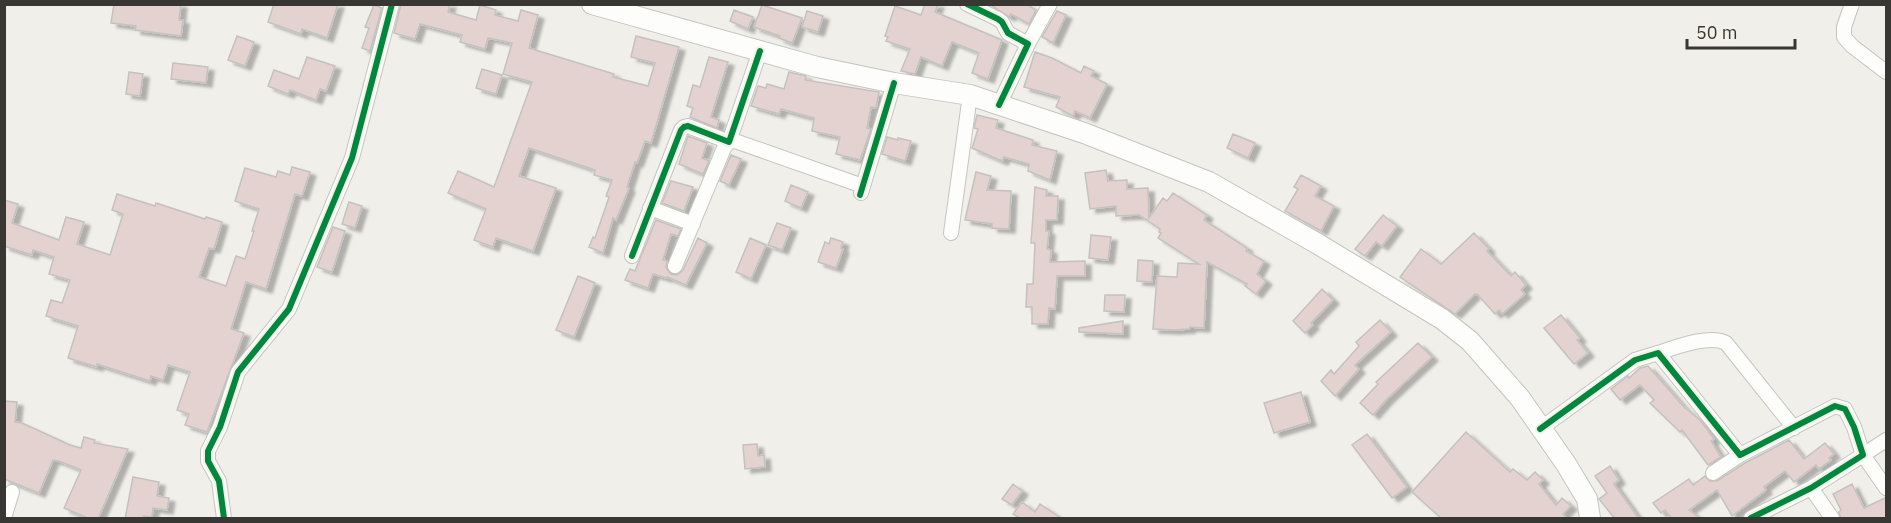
<svg xmlns="http://www.w3.org/2000/svg" width="1891" height="523" viewBox="0 0 1891 523" font-family="'IBM Plex Sans',sans-serif">
	<style>
		.building { fill: #e3d2cf; stroke: #c4c2bf; stroke-width: 1.5; filter: url(#shadow) }
		.lines { fill: none; stroke-linecap: round; stroke-linejoin: round }
		.street-casing { stroke: #c5c4c0; stroke-width: 16 }
		.secondary-casing { stroke: #c5c4c0; stroke-width: 22 }
		.street { stroke: #fdfdfc; stroke-width: 14 }
		.secondary { stroke: #fdfdfc; stroke-width: 20 }
		.cycleway-casing { stroke: #f3f1e7; stroke-width: 10 }
		.cycleway { stroke: #00873e; stroke-width: 6 }
	</style>
	<defs>
		<filter id="shadow"><feDropShadow dx="6" dy="4" stdDeviation="1.5" flood-color="#0004"/></filter>
	</defs>
	<rect width="100%" height="100%" fill="#f0efea"/>
	<path class="building" d="M114,4H181L179,20H183L181,36L135,30L136,26L111,23Z
		M274,4H338L327,38L302,29L301,34L268,22Z
		M401,4H450L448,12L476,20L480,5L496,10L495,15L518,21L521,10L538,15L529,48L614,74L613,77L648,86L655,63L631,57L636,36L679,47L651,143L645,141L637,163L635,162L627,187L629,188L616,220L613,218L603,253L589,247L593,237L595,238L609,197L606,196L612,180L594,175L595,170L529,148L519,176L556,188L533,251L496,238L493,247L474,240L486,209L448,193L458,171L494,187L532,82L503,74L512,43L488,38L485,49L460,42L462,35L420,24L415,39L394,33Z
		M925,4H938L935,12L1002,40L988,79L972,73L979,53L952,42L942,66L921,57L915,74L901,71L910,49L886,41L888,37L885,36L895,6L921,15Z
		M989,4H1026L1036,10L1029,24L1011,14L1009,17Z
		M374,5L382,8L370,51L362,48L369,28L365,27Z
		M762,5L802,18L792,43L779,38L780,36L754,27Z
		M734,10L753,17L748,29L730,21Z
		M807,11L823,16L818,32L802,27Z
		M1057,11L1066,15L1053,43L1042,37Z
		M237,36L254,42L245,66L228,60Z
		M1035,52L1052,58L1081,73L1084,66L1094,71L1091,76L1107,84L1090,118L1075,111L1073,116L1056,107L1060,97L1024,87Z
		M307,57L335,66L326,91L320,89L316,100L290,90L288,94L268,86L274,70L299,79Z
		M709,57L728,62L711,117L719,120L717,128L690,117L693,108L687,106L693,85L700,87Z
		M173,63L208,67L206,83L171,79Z
		M482,69L502,75L496,94L476,88Z
		M129,72L143,74L140,96L126,94Z
		M789,72L806,76L805,80L879,92L876,108L871,107L867,128L871,129L860,160L836,154L840,137L812,131L814,118L781,109L779,114L751,106L758,86L766,88L767,84L784,89Z
		M977,115L998,120L996,128L1033,140L1032,145L1057,151L1050,180L1028,171L1029,164L1004,157L1002,161L972,148L978,129L974,128Z
		M1233,134L1255,143L1248,158L1227,148Z
		M688,136L707,143L702,158L709,161L703,174L679,164Z
		M887,137L898,140V138L911,141L905,161L882,154Z
		M731,155L741,159L729,185L720,181Z
		M292,167L310,172L302,196L295,194L266,289L246,282L231,329L244,333L207,432L185,425L189,414L177,410L190,372L168,365L163,380L151,376L150,381L97,364V367L68,358L78,326L46,316L51,300L62,303L70,280L49,274L54,257L33,250L32,255L4,246V200L18,204L12,223L59,240L66,217L84,222L77,244L110,255L123,214L112,210L117,194L155,206L156,203L205,219L206,217L222,222L214,249L209,248L199,277L226,286L236,256L245,259L254,231H252L259,209L235,201L245,168L276,177L278,171L290,175Z
		M1106,170L1108,181L1127,180V189L1148,188L1149,218L1163,198L1167,201L1173,193L1207,215L1204,220L1247,248L1246,251L1264,261L1257,274L1266,281L1256,294L1245,286L1247,284L1207,262L1204,328L1190,327L1189,329L1173,330L1153,329L1157,276L1177,277L1178,263L1199,264L1158,238L1161,233L1159,232L1160,229L1139,215L1116,216V206L1090,209L1085,173Z
		M976,172L991,176L987,190L1011,191L1009,229L992,228V224L965,220Z
		M1301,175L1321,186L1315,196L1334,206L1321,231L1285,211L1298,189L1294,187Z
		M671,181L693,187L684,211L662,203Z
		M791,185L808,192L801,208L785,201Z
		M1035,187L1047,190L1046,196H1058L1057,220H1046V231H1049L1047,249L1051,250L1050,262L1085,261V276H1057L1055,309L1049,308L1048,324H1032V307H1026L1027,284H1033L1035,243H1031Z
		M349,202L362,206L355,228L342,224Z
		M1383,215L1397,226L1382,246L1376,242L1365,256L1355,249Z
		M656,220L681,229L678,236L671,234L663,260L667,261L666,268L671,274L677,275L683,270L698,238L707,243L686,285L667,277L666,278L653,274L648,288L625,280L630,269L635,271Z
		M777,223L791,228L782,250L768,245Z
		M333,227L345,231L332,272L317,267Z
		M1474,233L1489,249L1487,251L1511,276L1515,272L1526,285L1521,290L1525,294L1502,314L1499,310L1495,314L1478,295L1475,294L1455,314L1400,277L1421,249L1441,264Z
		M1091,235L1111,237L1108,260L1089,258Z
		M750,238L766,245L751,279L736,272Z
		M831,238L843,242L841,248L843,249L836,268L818,262L825,242L829,244Z
		M1138,260L1153,261L1152,282L1137,281Z
		M578,276L595,283L574,337L556,330Z
		M1322,289L1333,300L1311,323L1313,325L1305,333L1293,321Z
		M1105,295H1125L1124,312L1104,311Z
		M1561,315L1580,338L1577,340L1588,353L1574,364L1544,328Z
		M1380,320L1391,332L1355,365L1359,369L1335,396L1321,381L1331,370L1334,374L1359,346L1356,342Z
		M1123,321V334L1079,332V328Z
		M1418,343L1432,357L1387,399L1373,415L1360,403L1378,384L1376,382Z
		M1648,366L1683,406L1700,420L1714,439L1711,441L1721,457L1708,465L1682,430L1680,432L1650,403L1654,400L1640,385L1620,400L1611,389L1628,376L1629,378L1640,368Z
		M1301,392L1310,422L1274,433L1264,403Z
		M4,401L17,402L15,422L22,423L70,445L81,448L84,437L95,440L94,443L128,449L98,519H90L64,508L81,470L59,461L53,460L39,493L4,479Z
		M1466,432L1510,472L1513,469L1527,480L1535,472L1543,480L1539,484L1556,505L1562,498L1571,506L1563,514L1567,519H1442L1412,492Z
		M1367,434L1407,487L1392,498L1352,445Z
		M1789,440L1804,459L1825,443L1834,454L1829,458L1831,460L1819,469L1816,465L1794,482L1785,471L1764,487L1766,490L1732,516L1717,490L1689,510L1701,519H1672L1665,510L1661,513L1653,503L1689,479L1693,485L1705,476L1710,481H1717L1745,463Z
		M757,444L758,456L764,455L765,467L745,469L743,445Z
		M1610,466L1619,480L1614,484L1639,519H1615L1599,499L1607,493L1595,476Z
		M133,477L159,482L157,496L169,498L167,510L153,508L152,517L143,516V519H125Z
		M1013,484L1022,491L1012,505L1002,499Z
		M1852,484L1864,508L1887,497V519H1841L1839,512L1841,510L1833,494Z
		M1022,502L1035,512L1040,504L1062,519H1021L1013,514Z"/>
	<g class="lines">
		<defs>
			<path id="street" d="M967,4L998,19L1002,22L1008,33L1028,44L999,105
				M1852,4L1844,27V37L1852,46L1886,72
				M1028,44L1050,4
				M861,193L894,83
				M650,208L693,224
				M951,233L970,95
				M632,256L681,130L684,127L688,126L729,142L760,51
				M675,266L724,148L729,142L735,141L863,186
				M1658,353C1676,347 1710,334 1726,343L1794,428
				M1540,429L1635,360L1658,353L1740,455L1835,406L1845,409L1854,427L1863,455L1811,488L1751,518
				M1886,440L1863,455L1886,488
				M1713,473L1740,455
				M1811,488L1832,518
				M4,518L12,492
				M224,518L219,481L208,461V451L220,427L238,372L289,309L352,158L392,4"/>
			<path id="secondary" d="M592,4L817,67L894,83L970,95L1084,133L1209,182L1318,244L1442,319L1470,341L1520,398L1566,464L1587,499L1590,518"/>
		</defs>
		<use href="#street" class="street-casing"/>
		<use href="#secondary" class="secondary-casing"/>
		<use href="#street" class="street"/>
		<use href="#secondary" class="secondary"/>
		<defs>
			<path id="cycleway" d="M967,4L998,19L1002,22L1008,33L1028,44L999,105
				M860,195L894,83
				M632,256L681,130L684,127L688,126L729,142L760,51
				M1540,429L1635,360L1658,353L1740,455L1835,406L1845,409L1854,427L1863,455L1811,488L1751,518
				M224,518L219,481L208,461V451L220,427L238,372L289,309L352,158L392,4"/>
		</defs>
		<use href="#cycleway" class="cycleway-casing"/>
		<use href="#cycleway" class="cycleway"/>
	</g>
	<rect width="1891" height="523" fill="none" stroke="#383734" stroke-width="12"/>
	<path d="M1687 39v9h108v-9" fill="none" stroke="#383734" stroke-width="3"/>
	<text x="1696" y="39" font-size="18" fill="#383734" stroke="#f3f1e7" stroke-width="4.5" paint-order="stroke">50 m</text>
</svg>
